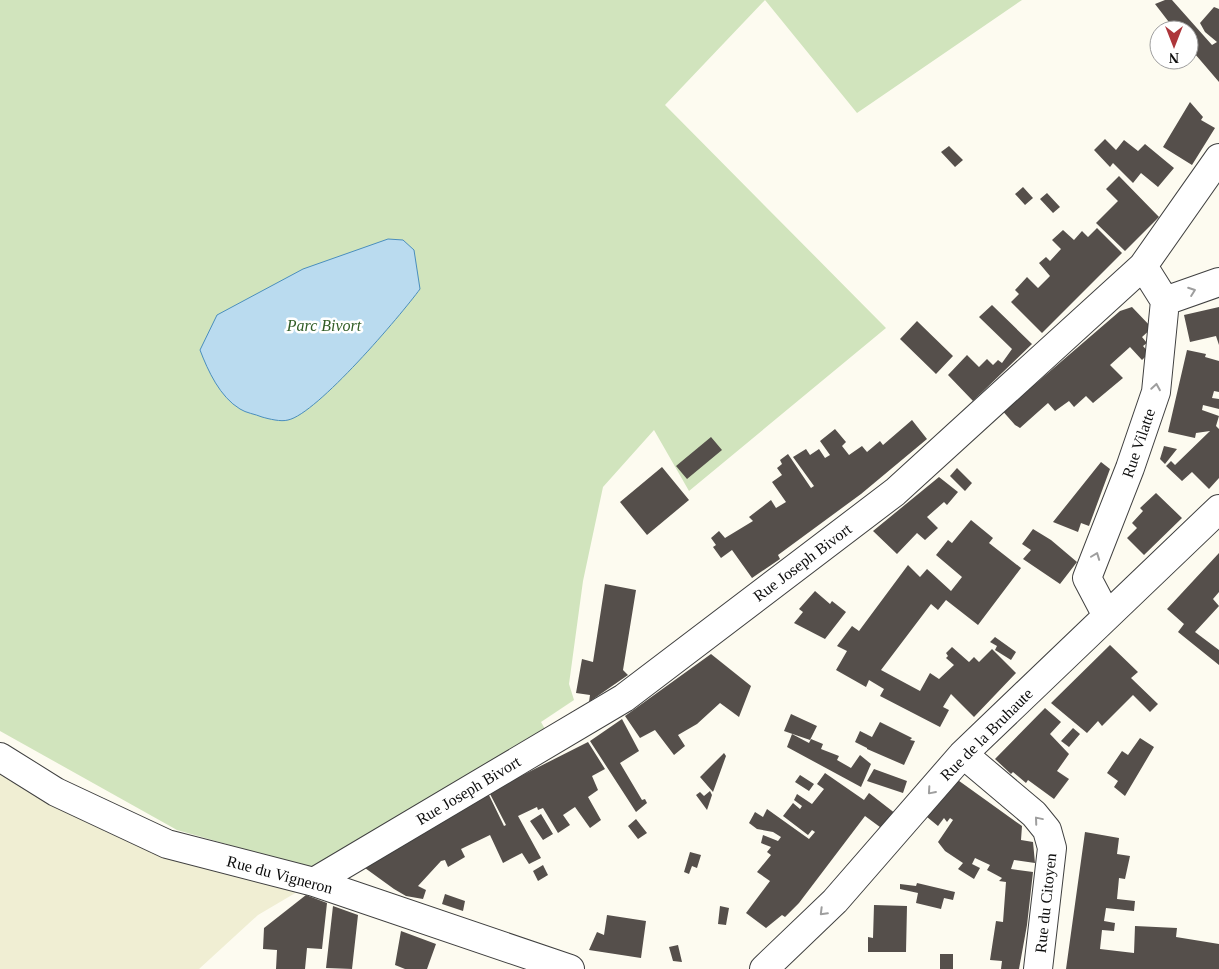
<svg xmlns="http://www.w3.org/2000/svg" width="1219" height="969" viewBox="0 0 1219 969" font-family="'Times New Roman',serif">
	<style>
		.farmland { fill: #f0eed3 }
		.green { fill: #d1e4bd }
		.water { fill: #badbef; stroke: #4a8ebd }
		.building { fill: #554f4b }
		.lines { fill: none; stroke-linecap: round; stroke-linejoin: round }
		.minor-casing { stroke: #404040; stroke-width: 30 }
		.minor { stroke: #fff; stroke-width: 28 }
		.oneway { stroke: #9e9e9e }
		.labels { text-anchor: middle; stroke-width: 5; stroke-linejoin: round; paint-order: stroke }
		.park-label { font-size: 16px; font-style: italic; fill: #315d26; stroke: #fff }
		.street-label { font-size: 16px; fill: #0d0d0d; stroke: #fff }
	</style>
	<rect width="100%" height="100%" fill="#fdfbf0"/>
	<path class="farmland" d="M0,757L56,792L314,882L258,915L199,969H0Z"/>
	<path class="green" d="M0,0H765L665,105L886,328L689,491L654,430L603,487L583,581L569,684L574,700L541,722L545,729L310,868L177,830L0,731Z
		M765,0H1022L857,113Z"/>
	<path class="water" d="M388,239L403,240L414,250L420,289C401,315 317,414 288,420C281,422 269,419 262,417C255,414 246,413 240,409C220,397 208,371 200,350L217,315L303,269Z"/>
	<path class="building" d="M1165,0H1172L1212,45L1217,42L1205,32L1200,23L1214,7L1219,9V82L1189,47V30H1175L1155,4Z
		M1190,102L1203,117L1201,120L1215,128L1192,165L1163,147Z
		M1105,139L1116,150L1124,140L1138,151L1145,144L1174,168L1158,187L1141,173L1133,183L1113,163L1110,167L1094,150Z
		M949,146L963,160L955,167L941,152Z
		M1119,176L1159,217L1125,251L1096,223L1118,201L1106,189Z
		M1023,187L1033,198L1025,205L1015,194Z
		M1047,193L1060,207L1053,213L1040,199Z
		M1097,228L1122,253L1042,333L1011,302L1019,294L1015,290L1027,277L1038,288L1050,276L1039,263L1046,257L1050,261L1061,249L1052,240L1063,230L1074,240L1082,231L1088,237Z
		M992,305L1032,344L973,401L948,375L967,355L979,367L987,359L993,365L998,360L1002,363L1012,349L979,317Z
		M1132,307L1152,328L1142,337L1147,343L1143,346L1149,353L1142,360L1130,347L1110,365L1123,378L1093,403L1086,396L1074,407L1069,401L1055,411L1048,403L1020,428L1015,425L1000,408L1030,380L1034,385L1120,311Z
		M1219,307V345L1216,336L1190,342L1184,315Z
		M917,321L953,356L936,374L900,339Z
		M1187,350L1206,354L1205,357L1219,361V392L1214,391L1212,398L1219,399V409L1203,405L1202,410L1219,416L1216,426L1219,429V478L1209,489L1192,472L1182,481L1166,466L1171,461L1175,465L1210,431L1196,433L1195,438L1168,432Z
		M912,420L927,439L861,494L778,555L780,559L752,578L732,550L721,558L713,547L716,545L711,538L719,531L725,538L753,521L749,517L771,500L776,508L786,502L772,482L782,475L777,468L782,464L780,460L788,454L811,488L814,486L793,457L806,449L810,455L819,449L825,458L830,455L820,441L835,429L846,442L842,446L849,455L862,446L867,452L880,441L883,445Z
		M711,437L722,450L687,479L676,466Z
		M1164,446L1177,449L1165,464L1160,459Z
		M1101,462L1110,469L1089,526L1081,523L1078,532L1053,522Z
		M662,467L689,500L647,535L620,502Z
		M957,468L972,483L965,491L950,476Z
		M939,477L958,492L947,505L944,502L927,517L938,528L925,540L917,533L897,554L873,531Z
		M1156,493L1182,518L1144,555L1127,538L1137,528L1132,523L1143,511L1140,508Z
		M971,520L993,538L989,543L1021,568L978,625L946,600L938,610L931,604L881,670L920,691L930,673L939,679L954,665L946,658L948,656L946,653L952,647L969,662L974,657L979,662L992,649L1016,673L974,717L951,694L943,707L949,710L940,727L880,696L884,689L869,680L866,687L836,670L847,651L837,646L852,626L859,631L908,565L920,577L927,569L951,591L962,577L936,555L948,540L952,543Z
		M1033,529L1051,540L1077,562L1060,584L1023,559L1031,550L1022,544Z
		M1219,553V592L1213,599L1219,606L1195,632L1219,650V665L1178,632L1184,624L1167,609Z
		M605,584L636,590L623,670L628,675L589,702L590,695L576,693L582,659L593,662Z
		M815,591L830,604L832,601L846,612L825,639L794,623L803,612L799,609Z
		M995,637L1016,652L1011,660L995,650L997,646L990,642Z
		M1110,645L1138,672L1131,678L1158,704L1150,712L1133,695L1102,726L1098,721L1087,733L1051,703Z
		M711,654L751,686L739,717L720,703L697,724L678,735L685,746L674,755L655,730L640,738L625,716Z
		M1045,708L1061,722L1050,734L1069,754L1057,771L1069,779L1054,799L1028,780L1026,783L1013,772L1011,774L995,759Z
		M791,714L817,726L810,740L784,731Z
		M622,719L639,751L620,763L642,800L645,799L647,803L636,812L590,741Z
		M880,722L912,738L910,740L915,741L904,765L867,749V748L855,742L860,731L872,737Z
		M1073,728L1080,734L1069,747L1061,741Z
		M792,734L809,743L811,739L823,744L821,749L839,756L837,760L851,768L860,755L871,764L861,787L787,747Z
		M1140,738L1154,747L1125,796L1114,787L1118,781L1107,773L1122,751L1128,755Z
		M588,742L605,769L592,776L598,790L588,797L601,820L590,828L575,807L563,815L570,825L558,833L543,808L538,810L537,807L518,816L541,858L529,864L522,853L503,863L490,835L461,849L465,857L448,867L445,860L441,861L418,886L426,890L423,899L406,896L394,889L365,868L381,845L488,793L504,826L506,825L489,792Z
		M724,753L726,756L713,792L700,777Z
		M874,769L907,781L903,793L867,781Z
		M825,773L864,800L869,793L896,814L884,830L865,816L799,903L785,917L782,915L766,928L746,913L770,881L757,872L771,855L767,852L771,847L761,843L763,835L778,841L781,837L773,832L757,829L749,823L755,812L763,817L767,809L809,839L815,832L812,830L808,835L783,816L793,803L800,809L802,806L794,800L797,794L812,804L824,789L817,784Z
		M800,775L814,784L809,791L795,782Z
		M955,778L1022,826L1021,840L1033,842L1035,863L1014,860L1011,869L1033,872L1027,925L1019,969H1001L1002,961L990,960L996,921L1003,922L1006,882L999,881L1002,878L987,870L990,865L975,858L972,864L980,868L974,879L958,869L963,863L945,851L938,842L953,820L950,818L947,822L944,818L938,826L927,817Z
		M710,791L712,795L707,810L696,795L700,792L704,796Z
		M541,814L553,834L543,840L530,821Z
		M636,819L647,833L638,839L628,826Z
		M1085,832L1119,838L1117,854L1130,856L1125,879L1119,878L1117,899L1135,901L1134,911L1106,908L1104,921L1115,923L1114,931L1102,930L1100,949L1134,953L1135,926L1177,928L1176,937L1219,944V969H1066Z
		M690,852L701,855L697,868L692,866L689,874L684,872Z
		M543,865L548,875L538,881L533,871Z
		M917,883L955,892L953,900L944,898L941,909L916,903L918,893L900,889V884L916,886Z
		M445,894L465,901L463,911L442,904Z
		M306,895L327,903L322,949L307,948L305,969H276L277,950L263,949L264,928Z
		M874,905L907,906L906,952H868V937L873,938Z
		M333,906L358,915L352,969L326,968Z
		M720,906L729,908L726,925L718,924Z
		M607,915L646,921L641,958L589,950L597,932L604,935Z
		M401,931L436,944L427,969H405L395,965Z
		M678,945L682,962L673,961L669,947Z
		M940,954H953V969H940Z"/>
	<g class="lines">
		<defs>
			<path id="minor" d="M1165,301L1219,282
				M1107,616L1087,578L1130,468L1156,392L1165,301L1143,266
				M963,754L1034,814L1047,830L1052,848L1038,969
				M0,757L56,792L167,844L314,882L570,969
				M314,882L624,698L895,492L1143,266L1219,158
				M764,969L835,901L963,754L1219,509"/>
		</defs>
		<use href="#minor" class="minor-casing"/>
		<use href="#minor" class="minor"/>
	</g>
	<defs><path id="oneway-chevron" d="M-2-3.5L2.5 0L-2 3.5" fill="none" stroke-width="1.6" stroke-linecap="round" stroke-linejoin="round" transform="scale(1.25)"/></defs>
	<g class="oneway">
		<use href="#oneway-chevron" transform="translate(1192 291) rotate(-20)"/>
		<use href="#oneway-chevron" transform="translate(1156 387) rotate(-81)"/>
		<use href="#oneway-chevron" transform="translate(1096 556) rotate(-69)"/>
		<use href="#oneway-chevron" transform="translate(931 791) rotate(131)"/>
		<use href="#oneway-chevron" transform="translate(1038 820) rotate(-130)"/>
		<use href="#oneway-chevron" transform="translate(823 912) rotate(135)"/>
	</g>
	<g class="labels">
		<g class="park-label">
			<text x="324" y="331">Parc Bivort</text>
		</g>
		<g class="street-label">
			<text transform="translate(1138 443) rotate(-71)" y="6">Rue Vilatte</text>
			<text transform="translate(802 562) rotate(-37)" y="6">Rue Joseph Bivort</text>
			<text transform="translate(986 734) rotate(-45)" y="6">Rue de la Bruhaute</text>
			<text transform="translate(468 790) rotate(-31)" y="6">Rue Joseph Bivort</text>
			<text transform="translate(280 874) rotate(15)" y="6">Rue du Vigneron</text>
			<text transform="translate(1045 903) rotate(-84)" y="6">Rue du Citoyen</text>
		</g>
	</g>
	<g transform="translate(1174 45) rotate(180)"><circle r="24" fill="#ffffff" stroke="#9e9e9e"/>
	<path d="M0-4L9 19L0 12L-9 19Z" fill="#ad363b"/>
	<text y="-8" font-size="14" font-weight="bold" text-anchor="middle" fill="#0d0d0d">N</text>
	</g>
</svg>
